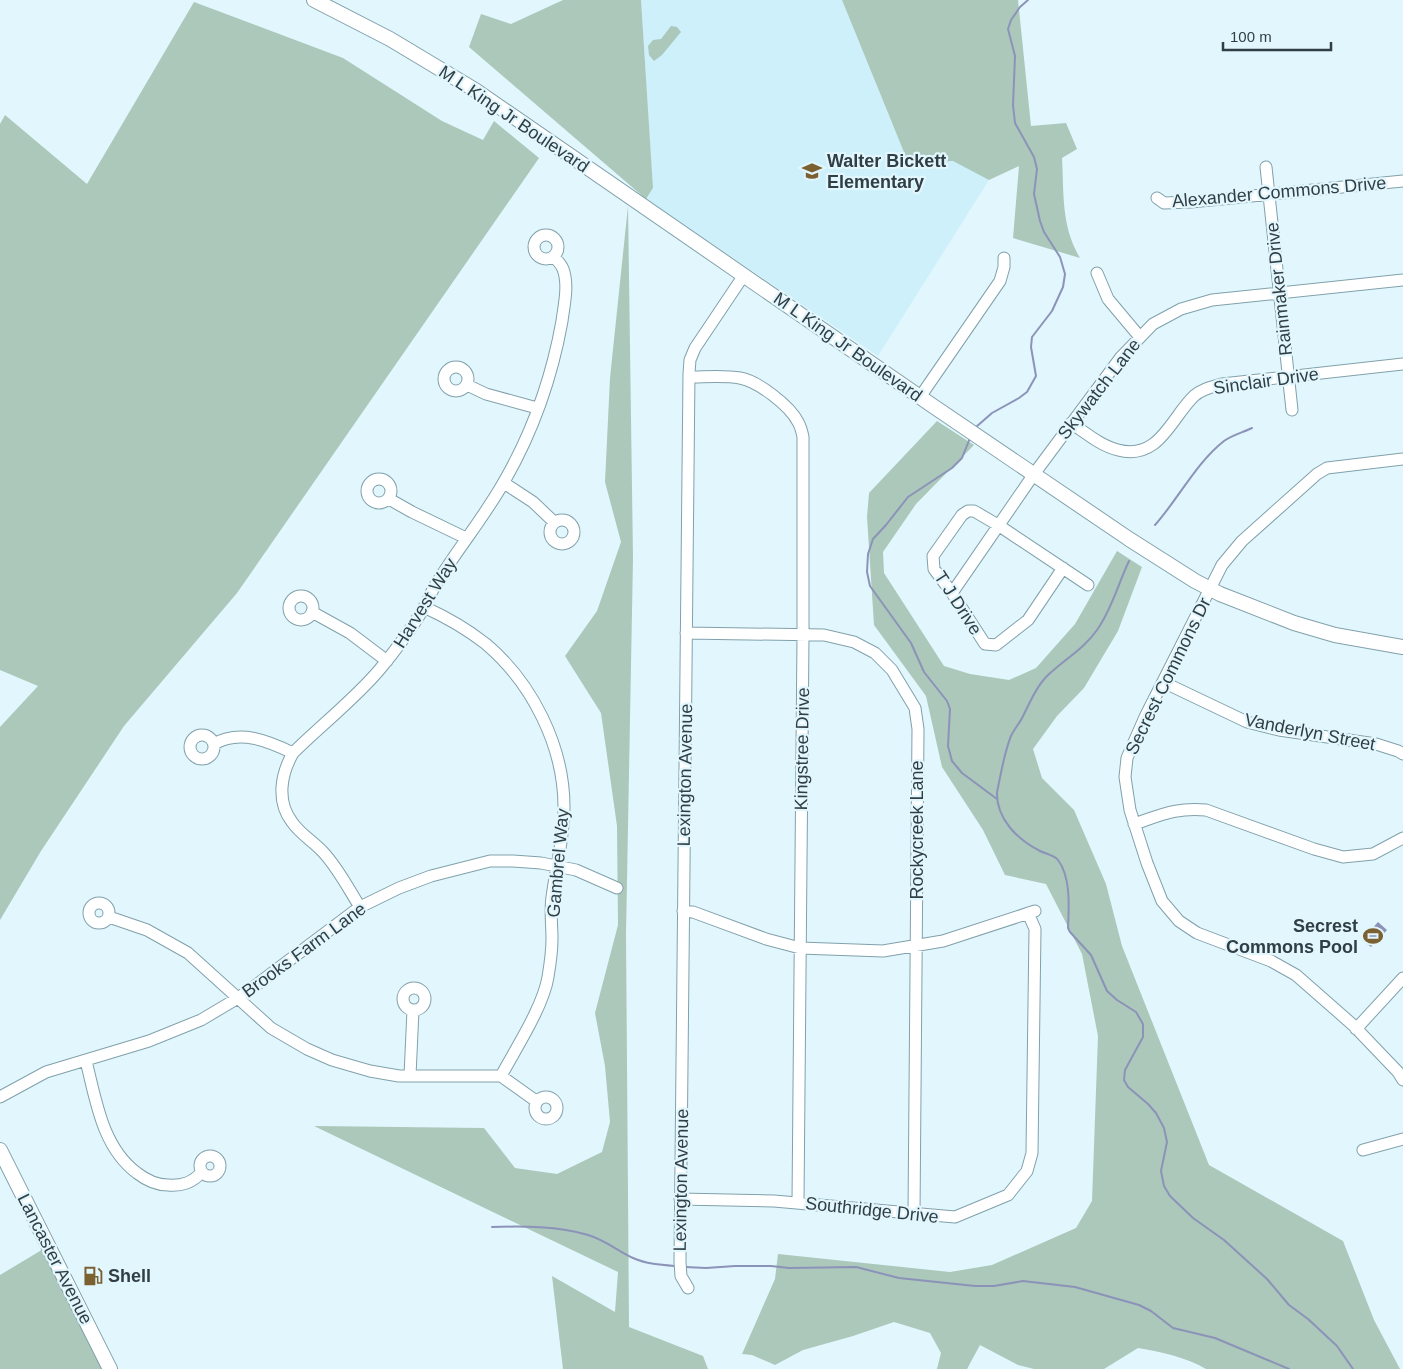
<svg xmlns="http://www.w3.org/2000/svg" width="1403" height="1369" viewBox="0 0 1403 1369" font-family="Helvetica,sans-serif">
	<style>
		.built { fill: #cdf0fb }
		.green { fill: #abc8ba }
		.water { fill: #8c93b8 }
		.lines { fill: none; stroke-linecap: round; stroke-linejoin: round }
		.stream { stroke: #8c93b8; stroke-width: 2 }
		.minor-casing { stroke: #80a1ab; stroke-width: 13 }
		.major-casing { stroke: #80a1ab; stroke-width: 16 }
		.minor { stroke: #fff; stroke-width: 11 }
		.major { stroke: #fff; stroke-width: 14 }
		.labels { text-anchor: middle; stroke-width: 4.5; stroke-linejoin: round; paint-order: stroke }
		.street-label { font-size: 18px; fill: #313f44; stroke: #e2f6fd }
		.poi-label { font-size: 18px; font-weight: bold; fill: #313f44; stroke: #e2f6fd; text-anchor: start }
	</style>
	<rect width="100%" height="100%" fill="#e2f6fd"/>
	<path class="built" d="M641,0H842L908,162L953,160L989,180L878,356L646,199L653,188Z"/>
	<path class="green" d="M563,0H641L653,188L646,199L469,47L481,14L511,24Z
		M842,0H1018L1031,126L1066,123L1077,149L1062,158C1064,194 1061,226 1080,258L1013,238L1019,166L989,180L953,161L908,162Z
		M194,2L343,58L442,121L483,140L494,121L539,158L237,593L124,726L41,851L0,920V727L38,686L0,670V124L5,115L87,184Z
		M671,26L677,27L681,32L662,55L654,61L649,55L648,46L653,40L661,39Z
		M628,206L633,558L626,934L629,1327L703,1356L708,1369H563L552,1276L615,1312L618,1272L314,1126L484,1128L515,1168L557,1174L602,1152L610,1122L605,1066L595,1013L618,925L617,826L601,713L565,656L597,611L621,542L605,482L610,378Z
		M937,421L974,445L916,504L883,552L884,573L944,666L970,674L1009,680L1036,668L1075,624L1117,551L1142,567L1118,631L1084,688L1057,716L1033,749L1042,778L1074,810L1106,884L1122,946L1209,1165L1343,1241L1374,1320L1400,1369H1206C1186,1357 1161,1352 1138,1348L1104,1369H1034L1018,1365L980,1345L967,1369H937L941,1353L930,1333L894,1322L853,1336L803,1350L775,1365L752,1355L742,1354L775,1279L778,1254L950,1272L992,1265L1076,1228L1092,1201L1098,1036L1082,954L1046,884L1005,875L983,830L942,767L926,696L874,625L867,517L869,493Z
		M45,1248L107,1369H0V1275Z"/>
	<path class="water" d="M1378,922L1387,930L1371,947L1362,940L1367,932L1370,931Z"/>
	<g class="lines">
		<path class="stream" d="M976,427L992,413L1019,398L1027,392L1036,376L1031,347L1032,337L1052,311L1063,287L1065,274L1060,257L1044,232L1040,221L1034,194L1037,169L1034,157L1015,123L1013,105L1015,56L1008,29L1011,20L1020,7L1028,0
			M970,438L962,458L952,468L908,497L886,525L873,539L868,554L867,572L870,586L911,643L924,672L947,701L950,709L948,746L952,761L962,773L997,799
			M1155,525C1179,498 1196,463 1224,441C1232,435 1244,432 1252,428
			M1129,561C1118,584 1112,609 1097,630C1084,649 1062,661 1046,677C1034,690 1031,701 1023,716C1020,723 1014,729 1011,736C1004,753 1001,774 997,792C996,819 1018,840 1040,851C1046,854 1054,855 1058,860C1071,877 1069,907 1068,928L1070,932L1091,955L1107,991L1117,1000L1136,1012L1143,1024V1037L1125,1070L1124,1080L1128,1087L1148,1104L1156,1113L1164,1128L1167,1142L1161,1171L1164,1186L1170,1196L1193,1218L1224,1240L1267,1279L1289,1305L1308,1319L1337,1346L1353,1369
			M492,1227C523,1226 558,1226 588,1235C605,1240 618,1251 633,1258C646,1264 661,1265 675,1266
			M685,1267L706,1268L735,1266H771L789,1268L856,1267L899,1278L975,1286H994L1023,1281L1075,1287L1139,1305L1151,1311L1173,1328L1215,1338L1289,1369"/>
		<defs>
			<path id="minor" d="M1266,167L1292,410
				M1157,198L1164,203L1191,202L1403,181
				M534 247a12 12 0 1 1 24 0a12 12 0 1 1-24 0Z
				M1097,273L1108,299L1139,336
				M444 379a12 12 0 1 1 24 0a12 12 0 1 1-24 0Z
				M689,377C705,377 724,375 740,378C758,381 790,406 798,422C801,427 802,432 803,437V635L798,1203
				M467,385L486,394L537,408
				M920,397L1000,281L1004,267V258
				M1071,423C1086,433 1101,446 1118,450C1159,461 1171,418 1194,396C1202,389 1212,387 1222,384L1403,364
				M1403,459L1327,468L1317,474L1242,541L1222,565L1145,717L1127,758L1125,777L1130,810L1147,863L1162,901L1179,921L1197,933L1271,961L1296,975L1353,1025L1398,1072L1403,1080
				M367 491a12 12 0 1 1 24 0a12 12 0 1 1-24 0Z
				M504,483L533,502L554,522
				M389,499L412,512L466,538
				M550 532a12 12 0 1 1 24 0a12 12 0 1 1-24 0Z
				M1063,568L1028,620L996,645L985,644L952,593L934,569L933,556L962,515L968,511H974L998,525L1088,585
				M952,593L1034,474L1121,357L1153,324L1181,309L1212,300L1403,280
				M289 608a12 12 0 1 1 24 0a12 12 0 1 1-24 0Z
				M424,607C446,617 467,629 486,644C532,683 564,746 564,807C564,838 556,867 552,897C550,911 552,925 552,939C552,951 550,965 548,977C543,1007 516,1048 501,1076
				M312,612L350,633L387,661
				M686,633L824,635L854,642L875,653L892,670L915,708L918,729L914,1214
				M1163,682L1247,722L1279,730L1376,744L1398,751L1403,754
				M190 747a12 12 0 1 1 24 0a12 12 0 1 1-24 0Z
				M214,744C240,729 268,741 293,753
				M1134,824C1161,815 1178,807 1206,810L1314,849L1343,857L1373,854L1403,838
				M89 913a10 10 0 1 1 20 0a10 10 0 1 1-20 0Z
				M360,907C348,888 338,868 323,852C313,841 300,834 292,822C276,801 281,774 293,753C320,726 356,698 380,669C396,650 411,629 424,608C429,599 432,589 438,581C459,547 485,516 505,480C533,431 552,377 562,321C564,305 569,285 563,269C561,264 557,260 554,257
				M683,911L693,912L766,939L800,948L883,951L943,941L1035,911
				M109,917L147,930L188,953L271,1028L307,1049L332,1060L370,1071L399,1076H501L536,1101
				M403 999a11 11 0 1 1 22 0a11 11 0 1 1-22 0Z
				M1356,1029L1403,978
				M86,1061C96,1100 102,1147 137,1173C146,1180 156,1185 168,1185C182,1186 192,1183 202,1172
				M410,1076L413,1010
				M535 1108a11 11 0 1 1 22 0a11 11 0 1 1-22 0Z
				M0,1097L46,1072L149,1041L201,1020L238,998L255,986L360,907L399,888L431,876L490,861H513L541,863L576,870L617,888
				M1363,1150L1403,1139
				M200 1166a10 10 0 1 1 20 0a10 10 0 1 1-20 0Z
				M680,1199L774,1201L955,1217L1008,1195L1027,1171L1032,1153L1035,929L1028,913
				M688,1288L681,1276L680,1262L689,373L690,360L695,348L744,275"/>
			<path id="major" d="M314,0L390,39L475,90L933,406L1129,539L1195,581L1220,594L1294,623L1335,635L1403,647
				M0,1150L110,1369"/>
		</defs>
		<use href="#minor" class="minor-casing"/>
		<use href="#major" class="major-casing"/>
		<use href="#minor" class="minor"/>
		<use href="#major" class="major"/>
	</g>
	<defs>
		<symbol id="school-bare" viewBox="-9 -9 18 18"><path d="M0-5L7-2L0 1L-7-2ZM-4 1L0 2.5L4 1V4Q0 6-4 4Z" fill="#7b6032" stroke="#e2f6fd" stroke-width="2.5" paint-order="stroke"/></symbol>
		<symbol id="stadium-bare" viewBox="-9 -9 18 18"><path d="M0-5a6.5 5 0 1 0 0 10a6.5 5 0 1 0 0-10ZM-3.5-1.8h7v3.6h-7Z" fill="#7b6032" stroke="#e2f6fd" stroke-width="2.5" paint-order="stroke"/></symbol>
		<symbol id="fuel-bare" viewBox="-9 -9 18 18"><path d="M-5.5-6h7V0h2V4h1.3V-2.5L3-4.5l.8-.8L6-3V5H2.5V1h-1V6h-7ZM-4.2-4.7v3.2H.2V-4.7Z" fill="#7b6032" stroke="#e2f6fd" stroke-width="2.5" paint-order="stroke"/></symbol>
	</defs>
	<g fill-rule="evenodd">
		<use href="#school-bare" x="798" y="157" width="28" height="28"/>
		<use href="#stadium-bare" x="1359" y="922" width="28" height="28"/>
		<use href="#fuel-bare" x="79" y="1262" width="28" height="28"/>
	</g>
	<g class="labels">
		<g class="street-label">
			<text transform="translate(514 119) rotate(34)" y="6">M L King Jr Boulevard</text>
			<text transform="translate(1279 192) rotate(-5)" y="6">Alexander Commons Drive</text>
			<text transform="translate(1279 289) rotate(-96)" y="6">Rainmaker Drive</text>
			<text transform="translate(848 347) rotate(35)" y="6">M L King Jr Boulevard</text>
			<text transform="translate(1266 381) rotate(-8)" y="6">Sinclair Drive</text>
			<text transform="translate(1099 389) rotate(-52)" y="6">Skywatch Lane</text>
			<text transform="translate(425 603) rotate(-58)" y="6">Harvest Way</text>
			<text transform="translate(958 603) rotate(57)" y="6">T J Drive</text>
			<text transform="translate(1168 676) rotate(-64)" y="6">Secrest Commons Dr</text>
			<text transform="translate(1310 732) rotate(11)" y="6">Vanderlyn Street</text>
			<text transform="translate(802 749) rotate(-89)" y="6">Kingstree Drive</text>
			<text transform="translate(685 775) rotate(-89)" y="6">Lexington Avenue</text>
			<text transform="translate(917 830) rotate(-90)" y="6">Rockycreek Lane</text>
			<text transform="translate(558 863) rotate(-85)" y="6">Gambrel Way</text>
			<text transform="translate(304 950) rotate(-36)" y="6">Brooks Farm Lane</text>
			<text transform="translate(681 1180) rotate(-89)" y="6">Lexington Avenue</text>
			<text transform="translate(872 1210) rotate(6)" y="6">Southridge Drive</text>
			<text transform="translate(55 1259) rotate(63)" y="6">Lancaster Avenue</text>
		</g>
		<g class="poi-label">
			<text x="827" y="167">Walter Bickett<tspan x="827" dy="21">Elementary</tspan></text>
			<text x="1358" y="932" text-anchor="end">Secrest<tspan x="1358" dy="21">Commons Pool</tspan></text>
			<text x="108" y="1282">Shell</text>
		</g>
	</g>
	<path d="M1223 42v8h108v-8" fill="none" stroke="#313f44" stroke-width="2.5"/>
	<text x="1230" y="42" font-size="15" fill="#313f44" stroke="#e2f6fd" stroke-width="4" paint-order="stroke">100 m</text>
</svg>
